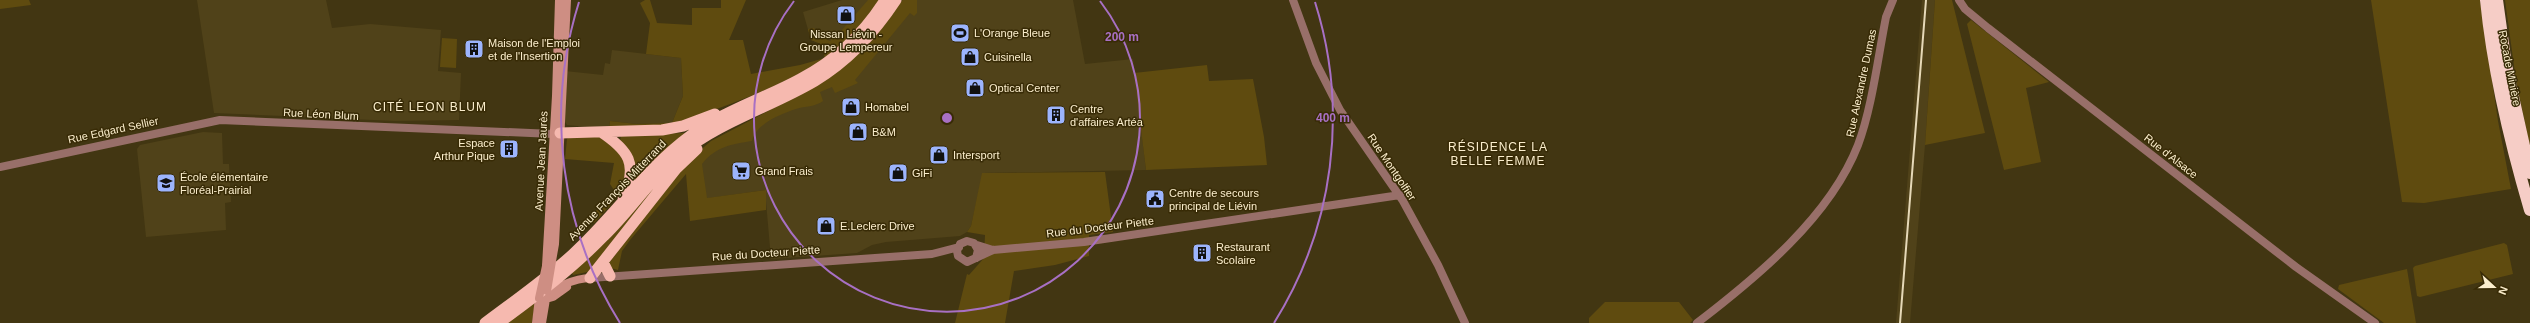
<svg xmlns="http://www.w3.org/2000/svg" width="2530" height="323" viewBox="0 0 2530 323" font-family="Arial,sans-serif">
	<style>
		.built { fill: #504219 }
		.green { fill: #5f4b0f }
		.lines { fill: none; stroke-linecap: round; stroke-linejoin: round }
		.tertiary { stroke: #986f69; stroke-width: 8 }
		.secondary { stroke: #ce8e83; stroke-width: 8 }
		.trunk { stroke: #f6b9af; stroke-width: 11 }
		.motorway { stroke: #f6cdc6; stroke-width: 12 }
		.rail { stroke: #e6d9b8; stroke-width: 2 }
		.secondary-bridge { stroke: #ce8e83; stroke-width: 8 }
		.ring { fill: none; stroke: #a870c4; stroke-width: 2 }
		.labels { text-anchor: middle; stroke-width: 3; stroke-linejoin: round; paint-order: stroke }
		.poi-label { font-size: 11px; fill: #fbeecd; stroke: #382b06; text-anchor: start }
		.street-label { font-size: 11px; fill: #fbeecd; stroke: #382b06 }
		.neighbourhood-label { font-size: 12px; letter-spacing: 1px; fill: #fbeecd; stroke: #382b06 }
		.centre { fill: #a870c4; stroke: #382b06; stroke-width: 2 }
		.ring-label { font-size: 12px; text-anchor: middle; font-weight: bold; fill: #a870c4; stroke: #382b06; stroke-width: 3; stroke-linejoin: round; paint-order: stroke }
	</style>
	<rect width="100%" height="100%" fill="#423612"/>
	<path class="built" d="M197,0H326L332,28L370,24L441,30L438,71L461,73L459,120L396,121L214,113Z
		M842,0H1073L1085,64L1133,59L1146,170L983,173L971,226L967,232L960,236L886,242L872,245L857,253L771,259L765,190L688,201L704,155L819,89L825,58L821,44L811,40L803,12Z
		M1922,0H1935L1925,145L1910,323H1896Z
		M612,50L681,58L683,96L672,123L636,124L610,121L609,129L567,125L565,122V71L603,75L605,63L610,64Z
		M203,132L222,133L223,164H229L231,202L225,203L226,230L146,237L137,149L140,145Z"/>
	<path class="green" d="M0,0H29L31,5L0,9Z
		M645,0H650L657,23L692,25V8H721V0H746L729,40H743L751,74L800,65L825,58L821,44L811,40L808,29L814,28L817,36L830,41L842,30L868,0H879C847,58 781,85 722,107C703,114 684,123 664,127C646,130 627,129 609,129L610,121L636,124L672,123L683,96L681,58L646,54L650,23L640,3Z
		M903,0H917V13L914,16L910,13L855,80L858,83L835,93L832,87L820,92L823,101C815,107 805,106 796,109C780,114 756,124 752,141C732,144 715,147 702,164L707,198L766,190V210L690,221L686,174L630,240L622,251L618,270L611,268L609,263C640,221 671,174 711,141L818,85Z
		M1935,0H1952L1985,133L1925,145Z
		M2371,0H2480L2498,121L2511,189L2424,203L2402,202Z
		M2505,0H2530V147L2516,80Z
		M1971,20L2049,82L2026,88L2041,162L2004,170L1967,24Z
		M442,38L457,39L456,68L440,67Z
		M1207,65L1209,81L1253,79L1264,137L1267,165L1146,170L1134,73Z
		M685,133L636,181L634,179C634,163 634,152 620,141L621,135Z
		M599,136L626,158C625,193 617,198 594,223L589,219L614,190L610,184L614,163L565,159L567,139L569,137Z
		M671,168L592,271L573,275L572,273Z
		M1105,172L1113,232L1089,235V256L1055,265L1014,271L1005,323H955L967,274L969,275L984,258L985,235L967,232L971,226L982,173Z
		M2504,243L2507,245L2513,274L2420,297L2417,296L2413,268L2415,266Z
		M2407,269L2416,323H2384L2338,289L2339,285Z
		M535,301L532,323H506Z
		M1605,302H1679L1693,320L1690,323H1589V318Z"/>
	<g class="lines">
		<path class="tertiary" d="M1293,0L1316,63L1340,110L1403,201L1438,265L1465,323
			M1959,0L1965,9L1988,28L2296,267L2375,323
			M0,167L220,120L553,134
			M977,245L993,250L1084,242L1400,195
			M976,258L978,250L974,243L967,241L960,244L957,251L958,256L967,262L993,250
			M590,278L932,254L959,247
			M1697,323C1757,277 1830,217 1858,145C1872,108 1878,57 1886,17L1893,0"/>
		<path class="secondary" d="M552,261L555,244L567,0
			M546,266L556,96L559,0
			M546,299L553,297L567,287
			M536,323L539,298C550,289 576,278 590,278
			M542,323L547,293"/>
		<path class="trunk" d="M601,132C628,150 639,164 623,197
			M560,133L662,130L683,126L715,114
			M603,262L610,276
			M590,278L676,169L697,149
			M485,323C514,301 546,279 573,254C614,217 645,169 690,136C723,111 763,99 800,79C835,61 864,33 885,0
			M499,323C536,296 572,269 604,236C631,210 651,178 680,154C721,121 771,107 815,81C848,61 875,32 896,0"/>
		<path class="motorway" d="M2486,0C2493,71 2510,142 2530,210
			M2497,0L2506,65L2530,173"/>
		<path class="rail" d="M1900,323L1926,0"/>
		<path class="secondary-bridge" d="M547,291L552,261
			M539,298L546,266"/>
	</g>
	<g class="ring">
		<path d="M1100 1A193 193 0 1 1 794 1"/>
		<path d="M620 323A386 386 0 0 1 579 2M1315 2A386 386 0 0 1 1274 323"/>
	</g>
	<defs>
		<symbol id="shop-square" viewBox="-11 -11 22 22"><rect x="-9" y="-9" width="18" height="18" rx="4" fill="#9cb4fd" stroke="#382b06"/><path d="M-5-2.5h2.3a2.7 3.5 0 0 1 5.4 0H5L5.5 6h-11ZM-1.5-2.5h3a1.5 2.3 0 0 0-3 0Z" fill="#111"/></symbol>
		<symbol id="stadium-square" viewBox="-11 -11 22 22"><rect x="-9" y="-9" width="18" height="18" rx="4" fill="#9cb4fd" stroke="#382b06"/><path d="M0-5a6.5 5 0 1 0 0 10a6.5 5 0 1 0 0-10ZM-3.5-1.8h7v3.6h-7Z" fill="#111"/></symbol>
		<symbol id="building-square" viewBox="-11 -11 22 22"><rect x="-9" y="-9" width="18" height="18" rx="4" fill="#9cb4fd" stroke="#382b06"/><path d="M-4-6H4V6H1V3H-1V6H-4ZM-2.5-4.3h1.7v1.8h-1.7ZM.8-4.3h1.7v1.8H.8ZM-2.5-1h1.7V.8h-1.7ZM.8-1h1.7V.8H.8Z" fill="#111"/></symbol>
		<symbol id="supermarket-square" viewBox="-11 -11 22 22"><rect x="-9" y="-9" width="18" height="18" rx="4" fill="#9cb4fd" stroke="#382b06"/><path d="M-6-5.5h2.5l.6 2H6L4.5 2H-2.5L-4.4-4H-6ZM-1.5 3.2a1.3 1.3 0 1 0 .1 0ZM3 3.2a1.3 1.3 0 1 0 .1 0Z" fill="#111"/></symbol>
		<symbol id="school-square" viewBox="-11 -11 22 22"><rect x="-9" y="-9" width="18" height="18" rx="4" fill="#9cb4fd" stroke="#382b06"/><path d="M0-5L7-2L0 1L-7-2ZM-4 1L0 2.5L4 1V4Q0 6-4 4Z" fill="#111"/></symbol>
		<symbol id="civic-square" viewBox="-11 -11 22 22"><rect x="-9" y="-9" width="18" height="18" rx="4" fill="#9cb4fd" stroke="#382b06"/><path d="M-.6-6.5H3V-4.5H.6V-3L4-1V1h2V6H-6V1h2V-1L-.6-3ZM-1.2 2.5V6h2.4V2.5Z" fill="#111"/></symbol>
	</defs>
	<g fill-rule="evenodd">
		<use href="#shop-square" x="835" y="4" width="22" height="22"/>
		<use href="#stadium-square" x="949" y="22" width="22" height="22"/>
		<use href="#building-square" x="463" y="38" width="22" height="22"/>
		<use href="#shop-square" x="959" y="46" width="22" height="22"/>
		<use href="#shop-square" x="964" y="77" width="22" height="22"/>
		<use href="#shop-square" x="840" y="96" width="22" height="22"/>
		<use href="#building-square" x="1045" y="104" width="22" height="22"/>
		<use href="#shop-square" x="847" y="121" width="22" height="22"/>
		<use href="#building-square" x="498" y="138" width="22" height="22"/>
		<use href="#shop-square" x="928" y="144" width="22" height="22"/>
		<use href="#supermarket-square" x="730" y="160" width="22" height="22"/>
		<use href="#shop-square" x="887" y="162" width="22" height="22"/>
		<use href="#school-square" x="155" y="172" width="22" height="22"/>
		<use href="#civic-square" x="1144" y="188" width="22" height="22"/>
		<use href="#shop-square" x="815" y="215" width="22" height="22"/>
		<use href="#building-square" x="1191" y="242" width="22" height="22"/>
	</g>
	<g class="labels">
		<g class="poi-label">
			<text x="974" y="37">L'Orange Bleue</text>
			<text x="846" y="38" text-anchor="middle">Nissan Liévin -<tspan x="846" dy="13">Groupe Lempereur</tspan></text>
			<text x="488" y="47">Maison de l'Emploi<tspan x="488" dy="13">et de l'Insertion</tspan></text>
			<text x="984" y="61">Cuisinella</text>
			<text x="989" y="92">Optical Center</text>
			<text x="865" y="111">Homabel</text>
			<text x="1070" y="113">Centre<tspan x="1070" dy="13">d'affaires Artéa</tspan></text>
			<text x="872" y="136">B&amp;M</text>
			<text x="495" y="147" text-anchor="end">Espace<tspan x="495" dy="13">Arthur Pique</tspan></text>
			<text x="953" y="159">Intersport</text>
			<text x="755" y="175">Grand Frais</text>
			<text x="912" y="177">GiFi</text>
			<text x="180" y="181">École élémentaire<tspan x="180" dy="13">Floréal-Prairial</tspan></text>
			<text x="1169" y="197">Centre de secours<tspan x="1169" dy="13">principal de Liévin</tspan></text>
			<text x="840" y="230">E.Leclerc Drive</text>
			<text x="1216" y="251">Restaurant<tspan x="1216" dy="13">Scolaire</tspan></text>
		</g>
		<g class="street-label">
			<text transform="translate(2510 68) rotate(79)" y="4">Rocade Minière</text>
			<text transform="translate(1861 83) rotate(-78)" y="4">Rue Alexandre Dumas</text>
			<text transform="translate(321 114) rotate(3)" y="4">Rue Léon Blum</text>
			<text transform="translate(113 130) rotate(-12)" y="4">Rue Edgard Sellier</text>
			<text transform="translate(2171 156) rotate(38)" y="4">Rue d'Alsace</text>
			<text transform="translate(541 161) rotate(-87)" y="4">Avenue Jean Jaurès</text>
			<text transform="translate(1392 167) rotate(56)" y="4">Rue Montgolfier</text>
			<text transform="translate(617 190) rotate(-46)" y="4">Avenue François Mitterrand</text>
			<text transform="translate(1100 227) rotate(-7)" y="4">Rue du Docteur Piette</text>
			<text transform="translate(766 253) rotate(-4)" y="4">Rue du Docteur Piette</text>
		</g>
		<g class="neighbourhood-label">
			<text x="430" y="111">CITÉ LEON BLUM</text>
			<text x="1498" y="151">RÉSIDENCE LA<tspan x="1498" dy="14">BELLE FEMME</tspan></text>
		</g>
	</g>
	<circle cx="947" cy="118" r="6" class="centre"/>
	<g class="ring-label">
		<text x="1122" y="41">200 m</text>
		<text x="1333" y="122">400 m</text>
	</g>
	<g transform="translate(2494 287) rotate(111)" stroke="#382b06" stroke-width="3" paint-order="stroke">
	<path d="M0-3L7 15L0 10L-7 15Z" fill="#fbeecd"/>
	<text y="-6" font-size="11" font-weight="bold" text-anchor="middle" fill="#fbeecd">N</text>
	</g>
</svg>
